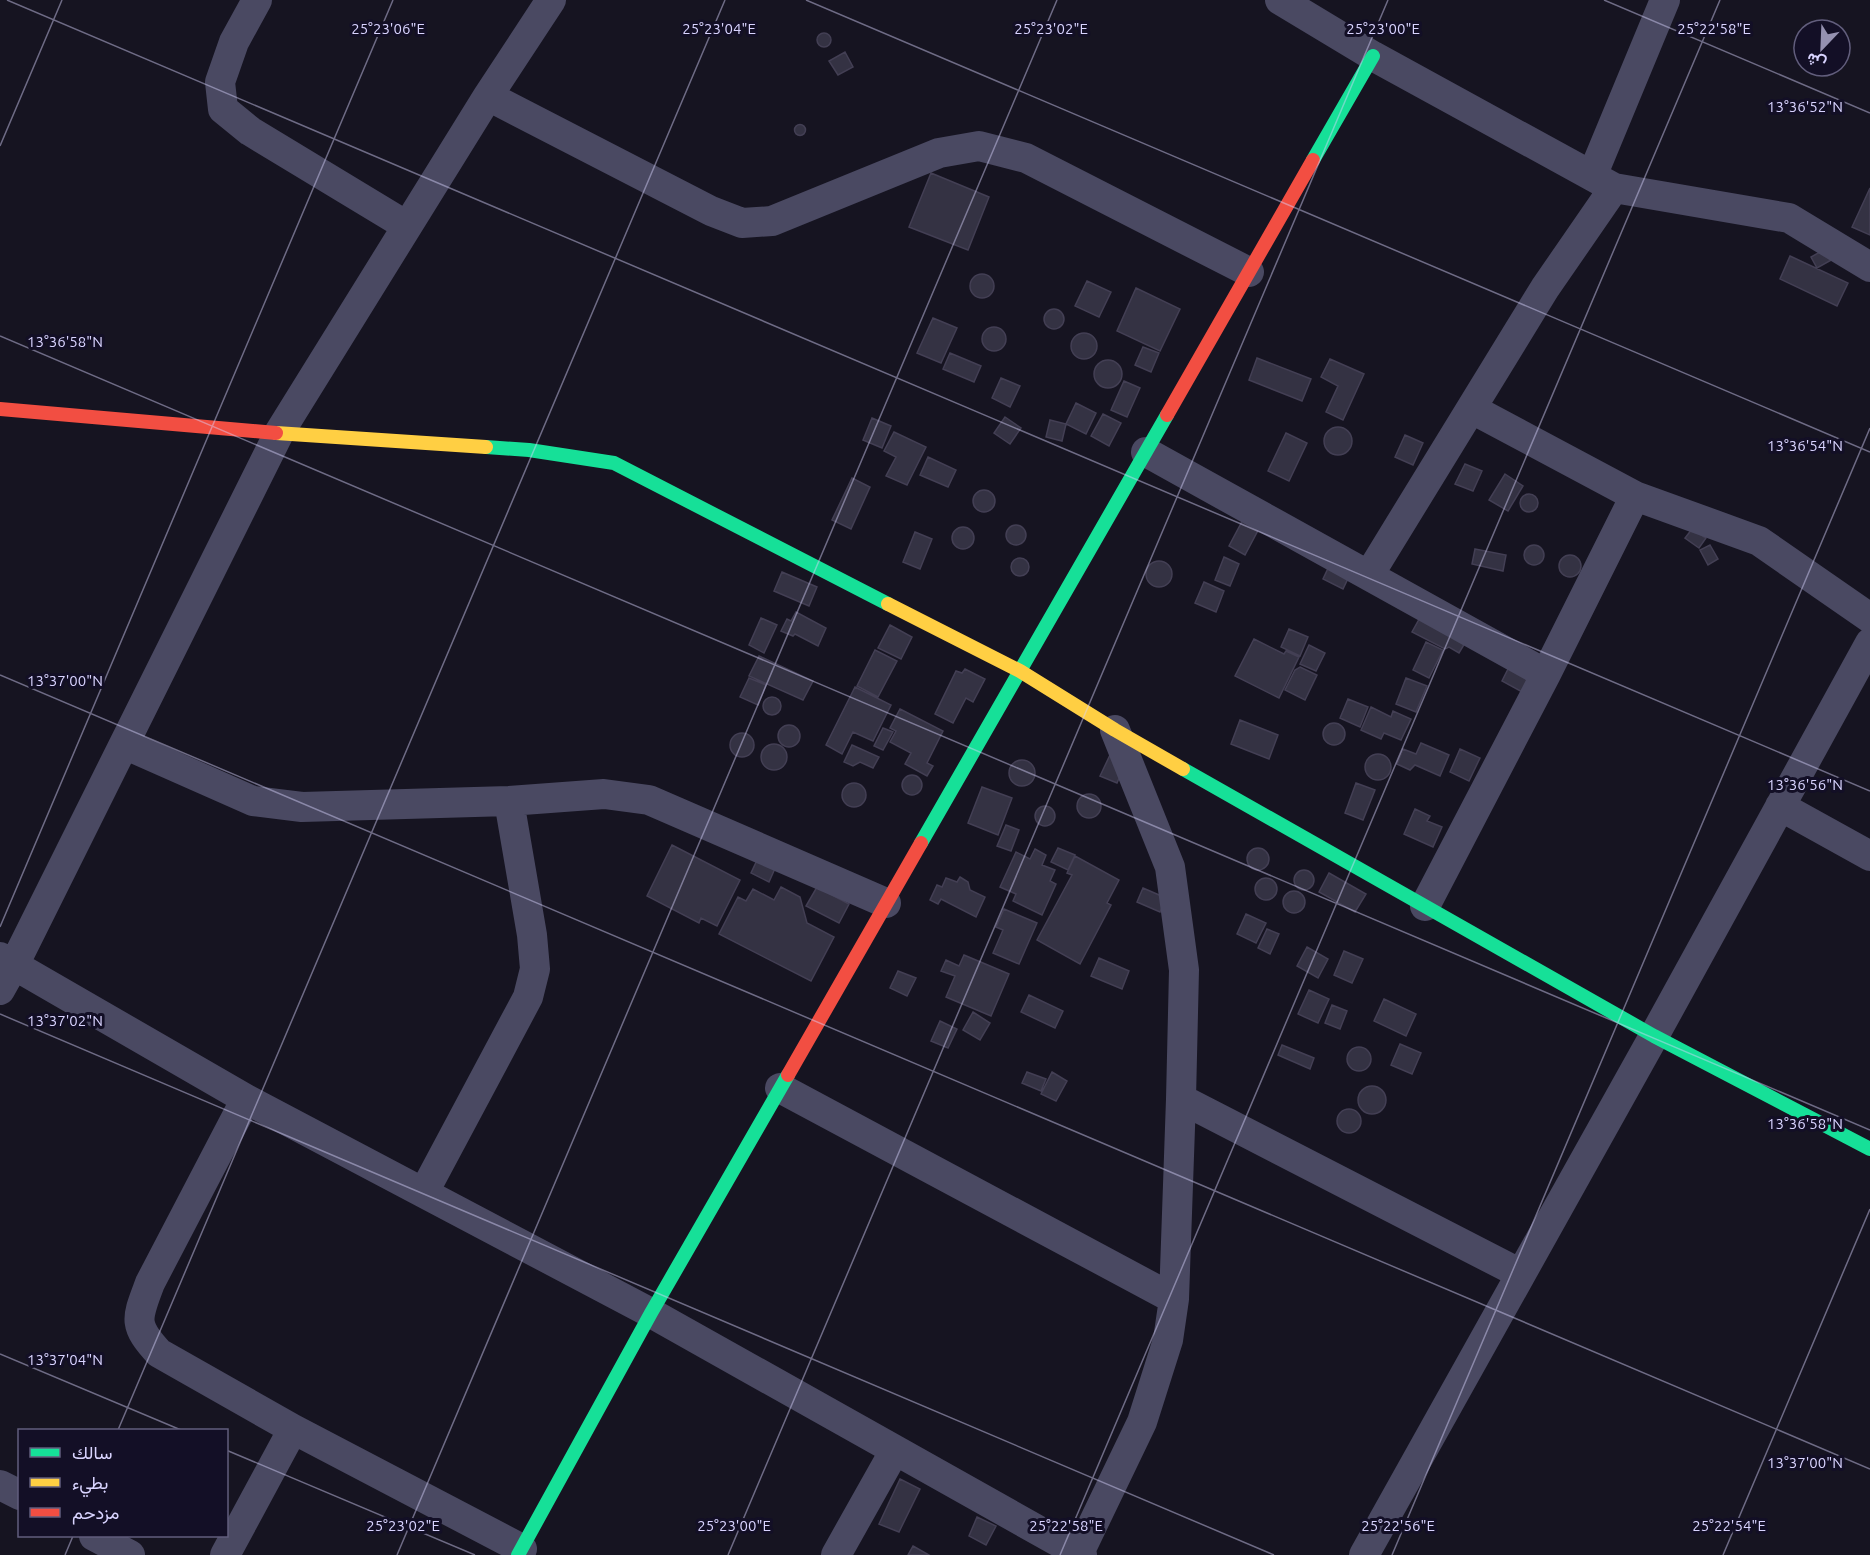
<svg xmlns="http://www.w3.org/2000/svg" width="1870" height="1555" viewBox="0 0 1870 1555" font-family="Ubuntu,Vazirmatn,sans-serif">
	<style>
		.building { fill: #343243; stroke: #433f54; stroke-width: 1.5 }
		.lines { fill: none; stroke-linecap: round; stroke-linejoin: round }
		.street { stroke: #4a4962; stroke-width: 30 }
		.fast { stroke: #16e098; stroke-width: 14 }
		.slow { stroke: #ffcf43; stroke-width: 14 }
		.jam { stroke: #f24e42; stroke-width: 14 }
		.ticks { fill: none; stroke: #d9d4ff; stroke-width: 1.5; stroke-opacity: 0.45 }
		.ticks-label { font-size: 15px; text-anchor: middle; fill: #d9d4ff; stroke: #130f26; stroke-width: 6; stroke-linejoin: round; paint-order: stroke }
	</style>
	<rect width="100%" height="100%" fill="#161421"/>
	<path class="building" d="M817 40a7 7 0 1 1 14 0a7 7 0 1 1-14 0Z
		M845,52L853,67L838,75L829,61Z
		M794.5 130a5.5 5.5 0 1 1 11 0a5.5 5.5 0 1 1-11 0Z
		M931,173L989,197L968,250L909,227Z
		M1870,188V235L1852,227Z
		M1829,247L1835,258L1817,268L1811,257Z
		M1790,256L1848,283L1837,306L1780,279Z
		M970 286a12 12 0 1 1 24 0a12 12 0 1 1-24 0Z
		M1087,281L1111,292L1099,317L1075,306Z
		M1136,288L1180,309L1160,351L1117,331Z
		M1044 319a10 10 0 1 1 20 0a10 10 0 1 1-20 0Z
		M933,318L957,328L941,363L917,353Z
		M982 339a12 12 0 1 1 24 0a12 12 0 1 1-24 0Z
		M1071 346a13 13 0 1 1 26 0a13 13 0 1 1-26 0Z
		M1143,347L1159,353L1151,372L1135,365Z
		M950,353L981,366L974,382L943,369Z
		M1257,358L1311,379L1302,401L1249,380Z
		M1330,359L1364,374L1343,420L1326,412L1338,386L1321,377Z
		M1094 374a14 14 0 1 1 28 0a14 14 0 1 1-28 0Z
		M1001,378L1020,386L1010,407L992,398Z
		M1124,381L1140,388L1127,417L1111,410Z
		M1076,403L1096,413L1086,434L1066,424Z
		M1103,414L1121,423L1109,446L1091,436Z
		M1005,417L1021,428L1010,444L994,433Z
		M872,418L891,426L882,448L863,440Z
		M1050,420L1066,424L1062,441L1046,437Z
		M1324 441a14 14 0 1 1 28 0a14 14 0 1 1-28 0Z
		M894,432L926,447L907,485L886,476L896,457L884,451Z
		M1286,433L1307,443L1289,481L1268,471Z
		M1405,435L1423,443L1413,465L1395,457Z
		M928,457L956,470L948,487L920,475Z
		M1465,464L1482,471L1473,491L1455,484Z
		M1505,474L1523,486L1508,511L1489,500Z
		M852,478L870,487L851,529L832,520Z
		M973 501a11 11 0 1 1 22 0a11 11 0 1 1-22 0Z
		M1520 503a9 9 0 1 1 18 0a9 9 0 1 1-18 0Z
		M1247,512L1263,521L1245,555L1229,546Z
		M1006 535a10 10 0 1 1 20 0a10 10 0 1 1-20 0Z
		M952 538a11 11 0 1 1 22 0a11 11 0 1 1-22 0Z
		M1692,529L1706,538L1699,548L1685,538Z
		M915,532L932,539L920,569L903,562Z
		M1710,545L1718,559L1708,565L1700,550Z
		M1524 555a10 10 0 1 1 20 0a10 10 0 1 1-20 0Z
		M1475,549L1506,555L1503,571L1472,564Z
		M1559 566a11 11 0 1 1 22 0a11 11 0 1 1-22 0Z
		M1224,557L1239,564L1230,586L1215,580Z
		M1011 567a9 9 0 1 1 18 0a9 9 0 1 1-18 0Z
		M1332,560L1352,570L1343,589L1323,579Z
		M1146 574a13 13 0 1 1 26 0a13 13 0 1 1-26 0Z
		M782,572L817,587L809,606L774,591Z
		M1204,582L1224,591L1216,612L1195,603Z
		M796,612L826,628L818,646L795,634L793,636L781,631L787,619L791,621Z
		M1422,614L1468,638L1459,653L1449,647L1445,649L1412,632Z
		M761,618L777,625L764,653L749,645Z
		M890,625L912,637L901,659L878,648Z
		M1289,629L1308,637L1300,656L1281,647Z
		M1254,639L1284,654L1286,651L1299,657L1279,698L1235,676Z
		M1426,642L1443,650L1429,678L1413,670Z
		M1309,645L1325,653L1316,671L1300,664Z
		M875,650L897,661L878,697L857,686Z
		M759,656L813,681L803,700L749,676Z
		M1300,667L1317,675L1305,700L1285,690L1295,670Z
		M1509,667L1535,671L1524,693L1502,681Z
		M965,669L985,679L973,702L966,698L953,723L935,714L956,671L962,673Z
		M749,678L766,685L758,705L740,697Z
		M1406,678L1427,686L1416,712L1396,704Z
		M855,687L891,705L873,741L853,732L842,754L826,745Z
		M763 706a9 9 0 1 1 18 0a9 9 0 1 1-18 0Z
		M1348,699L1368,707L1360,727L1340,718Z
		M1371,707L1391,717L1393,711L1411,719L1401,740L1384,733L1381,739L1361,730Z
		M900,709L943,731L927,763L933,766L927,776L905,764L911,753L890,742L896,731L890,728Z
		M1240,720L1278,735L1269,759L1231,744Z
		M1323 734a11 11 0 1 1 22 0a11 11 0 1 1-22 0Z
		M778 736a11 11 0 1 1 22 0a11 11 0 1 1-22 0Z
		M883,728L893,732L883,750L874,746Z
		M730 745a12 12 0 1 1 24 0a12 12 0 1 1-24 0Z
		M1421,743L1449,755L1440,776L1415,765L1410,770L1397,764L1403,749L1416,754Z
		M761 757a13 13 0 1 1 26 0a13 13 0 1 1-26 0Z
		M852,745L879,757L873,768L860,762L853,766L844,762Z
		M1460,749L1480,758L1469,781L1450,772Z
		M1365 767a13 13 0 1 1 26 0a13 13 0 1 1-26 0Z
		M1110,755L1126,762L1117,783L1100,776Z
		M1009 773a13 13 0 1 1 26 0a13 13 0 1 1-26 0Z
		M902 785a10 10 0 1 1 20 0a10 10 0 1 1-20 0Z
		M1356,783L1375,790L1363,820L1345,813Z
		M842 795a12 12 0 1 1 24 0a12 12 0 1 1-24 0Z
		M982,787L1012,798L998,835L968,823Z
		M1077 806a12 12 0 1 1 24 0a12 12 0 1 1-24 0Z
		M1035 816a10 10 0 1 1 20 0a10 10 0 1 1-20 0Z
		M1415,809L1430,816L1427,821L1442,827L1433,847L1404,834Z
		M1006,825L1019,830L1011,851L997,846Z
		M672,845L740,880L717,926L701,918L699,923L647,896Z
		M1247 859a11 11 0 1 1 22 0a11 11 0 1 1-22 0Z
		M1058,848L1075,855L1068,870L1051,862Z
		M1035,849L1046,855L1042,865L1055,870L1050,881L1056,884L1042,915L1013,901L1016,894L1000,887L1016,852L1030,859Z
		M759,856L777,864L769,882L751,873Z
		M1075,856L1119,880L1107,903L1111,905L1080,964L1037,940L1072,875L1067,873Z
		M1294 880a10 10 0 1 1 20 0a10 10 0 1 1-20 0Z
		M1329,873L1366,894L1355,912L1319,892Z
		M960,877L968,882L970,890L985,897L976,917L941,899L938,904L930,900L937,885L942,887L946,878L957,882Z
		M1255 889a11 11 0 1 1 22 0a11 11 0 1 1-22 0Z
		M781,887L800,897L807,923L834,937L811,981L719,934L738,897L746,901L753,889L774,900Z
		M817,887L849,904L839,923L806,906Z
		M1143,888L1166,898L1160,912L1137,902Z
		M1283 902a11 11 0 1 1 22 0a11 11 0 1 1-22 0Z
		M1004,909L1037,923L1019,964L993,953L1003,930L996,927Z
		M1246,914L1266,923L1256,943L1237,934Z
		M1267,929L1279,934L1270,954L1258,948Z
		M1307,947L1328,959L1318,978L1297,966Z
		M1344,951L1363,959L1352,983L1334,975Z
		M964,955L1009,974L991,1016L946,997L955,976L941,971L946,960L959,966Z
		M1099,958L1129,971L1122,989L1091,976Z
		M898,971L916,978L907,996L890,988Z
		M1309,990L1329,999L1318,1023L1298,1014Z
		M1029,995L1063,1011L1055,1028L1021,1012Z
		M1384,999L1416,1014L1406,1036L1374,1021Z
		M1332,1005L1347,1011L1340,1029L1325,1023Z
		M973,1012L990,1023L980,1040L963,1030Z
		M940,1021L957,1029L948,1048L931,1041Z
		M1400,1044L1421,1053L1412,1074L1391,1065Z
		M1282,1045L1314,1058L1310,1069L1278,1055Z
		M1347 1059a12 12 0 1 1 24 0a12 12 0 1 1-24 0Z
		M1027,1072L1046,1079L1041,1091L1022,1083Z
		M1052,1072L1067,1081L1056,1101L1041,1094Z
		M1358 1100a14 14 0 1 1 28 0a14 14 0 1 1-28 0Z
		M1337 1121a12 12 0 1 1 24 0a12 12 0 1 1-24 0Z
		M900,1479L920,1489L899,1532L879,1524Z
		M977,1517L996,1526L986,1545L969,1536Z
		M913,1546L929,1555H908Z"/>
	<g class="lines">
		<path class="street" d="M257,0L234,42L220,82L223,109L250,131L407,226
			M1280,0L1373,56L1614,188L1789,218L1870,267
			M488,96L711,211L742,223L772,221L939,153L979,146L1026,158L1249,272
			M1592,176L1665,0
			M1472,409L1635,496L1759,541L1870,618
			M1146,452L1546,674
			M1369,575L1545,288L1614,188
			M124,744L253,801L302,807L509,801L604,794L649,800L886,903
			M1780,806L1870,856
			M1425,906L1546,674L1635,496
			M0,957L246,1099L651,1313L1082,1555
			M0,990L14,965L279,433L488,96L551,0
			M780,1088L1174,1299
			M246,1099L150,1283C137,1318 132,1324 159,1353L293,1429L522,1549
			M1181,1099L1521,1274
			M424,1192L528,997L535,969L532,935L509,801
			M0,1485L20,1495
			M94,1536L130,1555
			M1079,1553L1142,1422L1168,1340L1174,1299L1181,1099L1184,970L1170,867L1115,730
			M225,1555L293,1429
			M836,1555L895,1450
			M1364,1555L1654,1036L1870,643"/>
		<path class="fast" d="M1313,160L1373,56
			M486,447L529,450L614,463L888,604
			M1183,769L1654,1036L1870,1149
			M921,843L1167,415
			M518,1555L651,1313L788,1075"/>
		<path class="slow" d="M276,433L486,447
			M888,604L1020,671L1115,730L1183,769"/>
		<path class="jam" d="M0,409L276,433
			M1167,415L1313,160
			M788,1075L921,843"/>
	</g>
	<path class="ticks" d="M7,0L1870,791M806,0L1870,452M1604,0L1870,113M0,146L62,0M0,336L1870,1130M0,675L1870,1469M0,927L393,0M0,1014L1274,1555M0,1354L181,1430M118,1430L725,0M226,1450L475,1555M65,1555L73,1536M397,1555L1057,0M728,1555L1388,0M1060,1555L1720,0M1392,1555L1870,428M1723,1555L1870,1209"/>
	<g class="ticks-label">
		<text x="388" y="34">25°23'06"E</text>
		<text x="719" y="34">25°23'04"E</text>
		<text x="1051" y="34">25°23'02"E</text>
		<text x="1383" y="34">25°23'00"E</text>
		<text x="1714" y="34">25°22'58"E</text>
		<text x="1805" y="112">13°36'52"N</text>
		<text x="65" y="347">13°36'58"N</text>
		<text x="1805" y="451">13°36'54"N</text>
		<text x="65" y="686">13°37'00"N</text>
		<text x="1805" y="790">13°36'56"N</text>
		<text x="65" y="1026">13°37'02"N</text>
		<text x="1805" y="1129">13°36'58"N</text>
		<text x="65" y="1365">13°37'04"N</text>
		<text x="1805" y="1468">13°37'00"N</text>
		<text x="403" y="1531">25°23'02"E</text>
		<text x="734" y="1531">25°23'00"E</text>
		<text x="1066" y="1531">25°22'58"E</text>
		<text x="1398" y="1531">25°22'56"E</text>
		<text x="1729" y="1531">25°22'54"E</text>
	</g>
	<rect x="18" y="1429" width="210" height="108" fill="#130f26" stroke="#625e7d" stroke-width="1.5"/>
	<rect x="30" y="1448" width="30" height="9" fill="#16e098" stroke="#625e7d" stroke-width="1.5"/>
	<text x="72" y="1459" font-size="18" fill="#d9d4ff">سالك</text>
	<rect x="30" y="1478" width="30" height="9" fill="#ffcf43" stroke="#625e7d" stroke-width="1.5"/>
	<text x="72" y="1489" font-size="18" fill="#d9d4ff">بطيء</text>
	<rect x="30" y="1508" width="30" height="9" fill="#f24e42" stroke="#625e7d" stroke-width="1.5"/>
	<text x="72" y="1519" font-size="18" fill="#d9d4ff">مزدحم</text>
	<g transform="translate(1822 48) rotate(203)"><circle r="28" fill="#130f26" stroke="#625e7d" stroke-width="1.5"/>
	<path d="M0-4.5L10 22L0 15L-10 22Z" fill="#9591b1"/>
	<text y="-9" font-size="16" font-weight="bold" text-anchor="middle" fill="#d9d4ff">ش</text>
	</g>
</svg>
